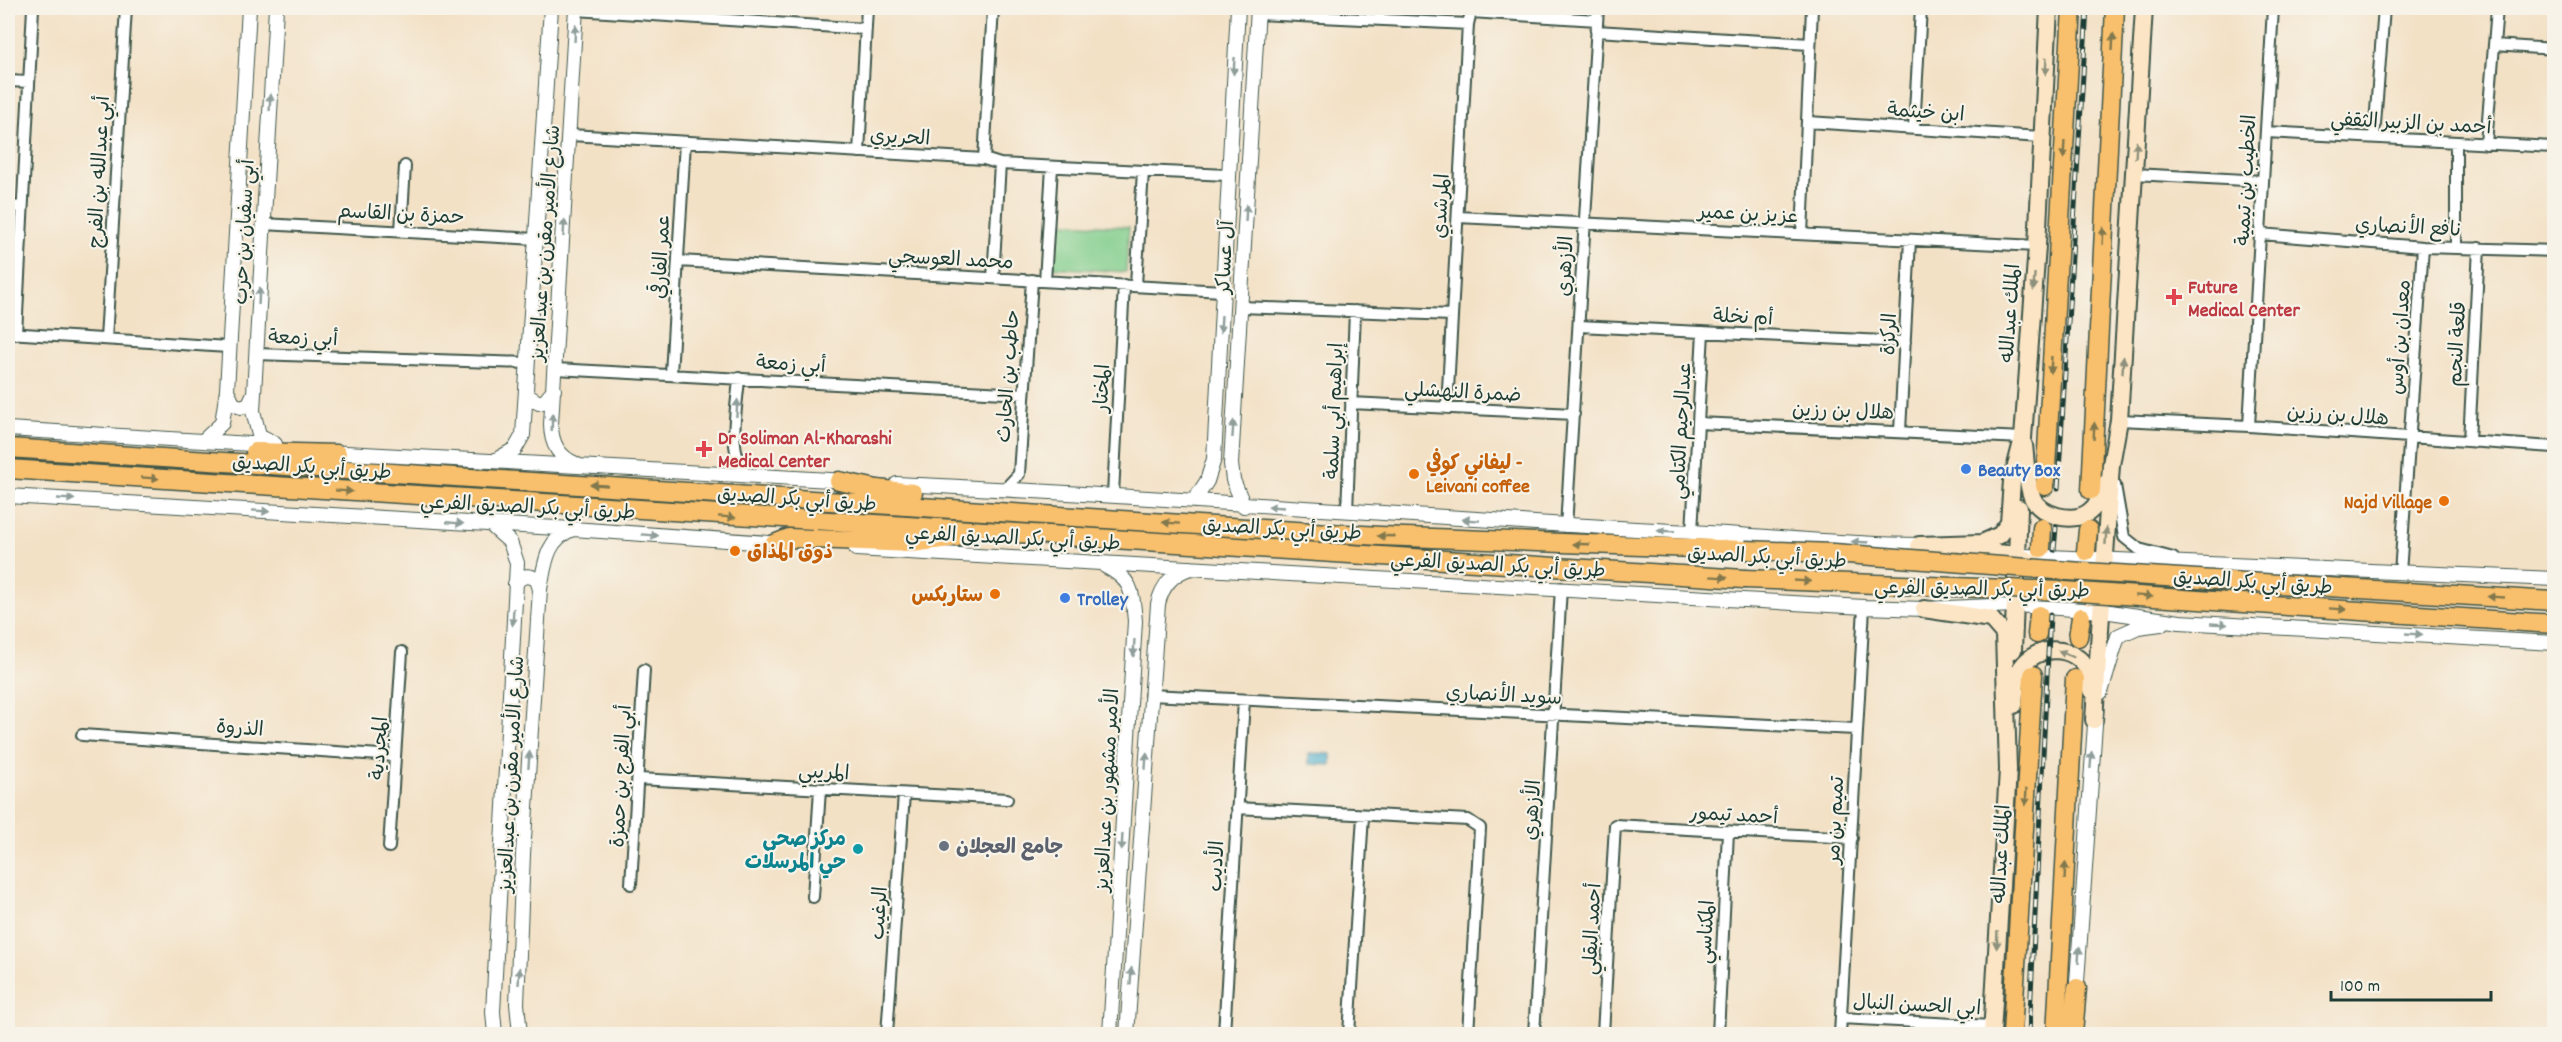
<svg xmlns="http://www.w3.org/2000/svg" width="2562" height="1042" viewBox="0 0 2562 1042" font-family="Dekko,'Playpen Sans Arabic',sans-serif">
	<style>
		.green { fill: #82ce8d; stroke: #508660; stroke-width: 1.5 }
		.water { fill: #51b0cf; stroke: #387682; stroke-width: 1.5 }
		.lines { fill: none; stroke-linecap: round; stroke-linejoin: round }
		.minor-casing { stroke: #3f564a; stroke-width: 14 }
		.tertiary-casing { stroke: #3f564a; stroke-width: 16 }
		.secondary-casing { stroke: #3f564a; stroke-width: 20 }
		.primary-casing { stroke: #3f564a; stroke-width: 21 }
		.trunk-casing { stroke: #3f564a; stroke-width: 21 }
		.minor { stroke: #fff; stroke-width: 10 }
		.tertiary { stroke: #fff; stroke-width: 14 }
		.secondary { stroke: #fce5c4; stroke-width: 16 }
		.primary { stroke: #f8bf6c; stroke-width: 18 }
		.trunk { stroke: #f8bf6c; stroke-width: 18 }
		.rail-casing { stroke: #1f3d34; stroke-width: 5 }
		.rail { stroke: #f7f3e8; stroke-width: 3; stroke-dasharray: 9; stroke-linecap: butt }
		.primary-bridge-casing { stroke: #3f564a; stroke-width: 21; stroke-linecap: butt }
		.primary-bridge { stroke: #f8bf6c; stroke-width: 18 }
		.oneway { fill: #8f9e9a }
		.oneway2 { fill: #81784d }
		.oneway3 { fill: #8e917c }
		.health-dot { fill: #e0444e; stroke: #f7f3e8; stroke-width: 2 }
		.shop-dot { fill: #3f7fe0; stroke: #f7f3e8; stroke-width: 2 }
		.food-dot { fill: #e8710a; stroke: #f7f3e8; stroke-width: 2 }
		.worship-dot { fill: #6b7280; stroke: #f7f3e8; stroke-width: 2 }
		.culture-dot { fill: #0f9aa8; stroke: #f7f3e8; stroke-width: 2 }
		.labels { text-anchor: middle; stroke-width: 4.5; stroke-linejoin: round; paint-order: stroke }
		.street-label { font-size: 20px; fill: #1f3d34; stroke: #f7f3e8 }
		.health-label { font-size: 20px; font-weight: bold; fill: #be3a42; stroke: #f7f3e8; text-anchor: start }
		.food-label { font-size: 20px; font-weight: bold; fill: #c56008; stroke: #f7f3e8; text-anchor: start }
		.shop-label { font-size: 20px; font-weight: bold; fill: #366cbe; stroke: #f7f3e8; text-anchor: start }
		.culture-label { font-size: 20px; font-weight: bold; fill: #0d838f; stroke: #f7f3e8; text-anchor: end }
		.worship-label { font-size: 20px; font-weight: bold; fill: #5b616d; stroke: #f7f3e8; text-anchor: start }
	</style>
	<rect width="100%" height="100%" fill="#f7f3e8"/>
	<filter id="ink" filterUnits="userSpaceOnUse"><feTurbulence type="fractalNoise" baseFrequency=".0167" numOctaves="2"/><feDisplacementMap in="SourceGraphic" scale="12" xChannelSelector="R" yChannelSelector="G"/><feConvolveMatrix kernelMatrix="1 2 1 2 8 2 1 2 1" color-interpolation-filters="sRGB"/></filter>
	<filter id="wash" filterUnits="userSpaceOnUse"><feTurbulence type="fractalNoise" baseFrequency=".008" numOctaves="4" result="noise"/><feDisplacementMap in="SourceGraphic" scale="24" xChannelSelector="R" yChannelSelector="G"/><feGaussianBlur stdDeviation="1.35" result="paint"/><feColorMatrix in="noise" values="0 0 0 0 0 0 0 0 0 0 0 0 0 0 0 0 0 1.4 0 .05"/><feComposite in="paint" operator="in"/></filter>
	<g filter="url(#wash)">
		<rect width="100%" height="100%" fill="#f3e1c6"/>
		<path class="green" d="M1052,222L1129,227L1126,272L1049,267Z"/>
		<path class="water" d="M1309,753L1331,754V765L1309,764Z"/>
	</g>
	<g filter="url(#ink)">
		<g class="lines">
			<defs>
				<path id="minor" d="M576,10L866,29
					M1471,12L1597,20
					M1257,14L1468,24
					M1596,31L1810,44
					M2494,45L2554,49
					M8,81L29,82
					M1808,122L2042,137
					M1914,128L1921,8
					M2266,132L2554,147
					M570,135L984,159L1000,164L1227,175
					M2374,137L2384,8
					M2486,144L2497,8
					M859,152L867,8
					M984,159L993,8
					M2134,174L2263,181
					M8,206L22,207
					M1458,217L2037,246
					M263,224L536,239
					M401,231L405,166
					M1802,234L1812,8
					M2260,234L2423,247L2554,251
					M2456,247V143
					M678,261L1223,291
					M993,278L1000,164
					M1045,281L1052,167
					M1136,285L1143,171
					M1241,307L1452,315
					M1579,326L1905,342
					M8,333L228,347
					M16,334L33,8
					M106,339L126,8
					M256,354L528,363
					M555,369L1024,394
					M671,374L685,142
					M739,378C737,409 726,451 747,476
					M1351,403L1574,414
					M1447,408L1468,24L1472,8
					M2119,420L2249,426L2554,447
					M1698,423L2023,438
					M2249,426L2273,8
					M1900,431L1910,240
					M2469,441L2479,248
					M2115,485L2124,537L2139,549L2173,558
					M1005,489L1019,474L1032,280
					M1113,494L1124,285
					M1347,511L1355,311
					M1566,527L1598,8
					M1692,532L1703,332
					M2400,573L2423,247
					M1150,695L1856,729
					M82,735L395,756
					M639,779L1007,799
					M1237,808L1468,820L1480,828L1468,1034
					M389,847L402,652
					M631,884L644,670
					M813,897L820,789
					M1841,1018L1992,1026
					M887,1034L904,794
					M1224,1034L1244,700
					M1349,1034L1363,816
					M1534,1034L1561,588
					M1603,1034L1615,825L1852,838
					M1718,1034L1728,832
					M1840,1034L1864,607"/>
				<path id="tertiary" d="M227,390L233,404L241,407L249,404L253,395
					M526,390L528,396L539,403L545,401L554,390
					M8,429L267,445
					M203,441L222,423L227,390L249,8
					M275,444L259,435L253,411L276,8
					M328,452L848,481
					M494,461L515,449L523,435L551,8
					M576,464C558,457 551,443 551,424L576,8
					M897,484C1162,496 1427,518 1693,532C1768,536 1844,545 1919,545
					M8,496L573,529L783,544
					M1194,501L1207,481L1214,459L1238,8
					M1244,506L1233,480L1231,464L1258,8
					M492,526L510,542L517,563L493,1012L495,1034
					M856,549L1864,607L1924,609L2015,605L2103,611L2180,622L2554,643
					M2026,556L2554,579
					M1105,566C1133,580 1132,591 1135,621L1110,1034
					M515,584C521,575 529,574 537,580L540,589
					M2101,692L2118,636L2138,627L2161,624
					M2076,996L2096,710
					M520,1034L517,1004L523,854L540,589C545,564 546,539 573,529
					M1127,1034L1158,604C1162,586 1173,573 1191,568"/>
				<path id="secondary" d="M2024,445C2026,461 2026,482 2032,497C2040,516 2073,524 2089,512C2098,505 2103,493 2106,483
					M1919,545L1982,543L2000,535L2009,523L2012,481L2023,438L2037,246L2049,8
					M1967,550L2017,555L2073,583L2088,597
					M1924,609L1991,619L2004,634L2008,770L1992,1034
					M2013,650L2019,508
					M2014,705C2015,695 2015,677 2021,668C2037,644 2075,644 2088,671C2091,676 2090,684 2091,690
					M2094,720L2111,465L2119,420L2144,8"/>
				<path id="primary" d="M8,448L1198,525L1380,536L1745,550
					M255,452L337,454
					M8,469L1744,579
					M839,481L877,489L913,493
					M774,544L789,538L912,543L957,537"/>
				<path id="trunk" d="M2045,486L2072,8
					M2091,490L2115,8
					M2041,548L2042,528
					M2086,551L2088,530
					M2037,634L2039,615
					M2078,637L2081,617
					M2012,1034L2033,675
					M2056,1034L2075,679
					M2073,1034L2077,988"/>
			</defs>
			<use href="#minor" class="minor-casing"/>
			<use href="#tertiary" class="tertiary-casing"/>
			<use href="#secondary" class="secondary-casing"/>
			<use href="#primary" class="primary-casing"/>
			<use href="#trunk" class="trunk-casing"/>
			<use href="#minor" class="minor"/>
			<use href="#tertiary" class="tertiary"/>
			<use href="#secondary" class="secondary"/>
			<use href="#primary" class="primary"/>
			<use href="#trunk" class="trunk"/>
			<defs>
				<path id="rail" d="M2058,488L2087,8
					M2054,550L2056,527
					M2029,1034L2050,615"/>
			</defs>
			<use href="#rail" class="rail-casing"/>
			<use href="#rail" class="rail"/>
			<defs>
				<path id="primary-bridge" d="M1745,550L1834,553L2068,571L2554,601
					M1744,579L2064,591L2554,624"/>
			</defs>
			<use href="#primary-bridge" class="primary-bridge-casing"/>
			<use href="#primary-bridge" class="primary-bridge"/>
		</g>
		<defs><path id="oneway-solid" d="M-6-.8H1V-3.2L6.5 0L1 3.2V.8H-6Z" transform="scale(1.5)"/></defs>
		<g class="oneway">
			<use href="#oneway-solid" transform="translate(575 33) rotate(-87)"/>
			<use href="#oneway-solid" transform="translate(1234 66) rotate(94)"/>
			<use href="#oneway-solid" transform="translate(270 102) rotate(-87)"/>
			<use href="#oneway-solid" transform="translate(1246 213) rotate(-87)"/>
			<use href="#oneway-solid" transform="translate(564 228) rotate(-86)"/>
			<use href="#oneway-solid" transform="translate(259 296) rotate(-87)"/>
			<use href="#oneway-solid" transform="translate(1221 324) rotate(93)"/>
			<use href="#oneway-solid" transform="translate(737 408) rotate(-86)"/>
			<use href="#oneway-solid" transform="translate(552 422) rotate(-88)"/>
			<use href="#oneway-solid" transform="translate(1233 429) rotate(-86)"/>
			<use href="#oneway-solid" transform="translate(66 499) rotate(3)"/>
			<use href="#oneway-solid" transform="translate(1276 507) rotate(-177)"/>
			<use href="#oneway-solid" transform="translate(261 511) rotate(4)"/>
			<use href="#oneway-solid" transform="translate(1471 520) rotate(-176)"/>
			<use href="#oneway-solid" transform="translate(455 523) rotate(5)"/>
			<use href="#oneway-solid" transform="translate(1666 531) rotate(-178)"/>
			<use href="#oneway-solid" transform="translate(650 535) rotate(4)"/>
			<use href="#oneway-solid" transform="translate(1860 542) rotate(-177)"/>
			<use href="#oneway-solid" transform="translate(513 617) rotate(93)"/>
			<use href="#oneway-solid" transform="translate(2219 624) rotate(3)"/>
			<use href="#oneway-solid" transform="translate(2414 634) rotate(3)"/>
			<use href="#oneway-solid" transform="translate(1134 648) rotate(93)"/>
			<use href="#oneway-solid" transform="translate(529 760) rotate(-86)"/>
			<use href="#oneway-solid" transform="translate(2091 760) rotate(-86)"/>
			<use href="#oneway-solid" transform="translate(1146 761) rotate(-86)"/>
			<use href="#oneway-solid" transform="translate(1122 842) rotate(93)"/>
			<use href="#oneway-solid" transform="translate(2079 955) rotate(-86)"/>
			<use href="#oneway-solid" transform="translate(519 976) rotate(-87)"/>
			<use href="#oneway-solid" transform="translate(1131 976) rotate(-86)"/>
		</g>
		<g class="oneway2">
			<use href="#oneway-solid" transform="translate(2113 42) rotate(-87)"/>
			<use href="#oneway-solid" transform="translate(2064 150) rotate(93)"/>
			<use href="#oneway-solid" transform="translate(2103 236) rotate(-87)"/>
			<use href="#oneway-solid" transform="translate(2051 365) rotate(93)"/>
			<use href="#oneway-solid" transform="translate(2094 431) rotate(-87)"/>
			<use href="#oneway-solid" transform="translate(150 478) rotate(4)"/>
			<use href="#oneway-solid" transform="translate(599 485) rotate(-176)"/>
			<use href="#oneway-solid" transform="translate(344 491) rotate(4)"/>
			<use href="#oneway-solid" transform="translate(727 517) rotate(4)"/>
			<use href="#oneway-solid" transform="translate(1171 523) rotate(-176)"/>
			<use href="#oneway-solid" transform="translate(1386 536) rotate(-178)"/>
			<use href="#oneway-solid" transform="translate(1581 544) rotate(-178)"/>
			<use href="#oneway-solid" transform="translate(1719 577) rotate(4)"/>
			<use href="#oneway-solid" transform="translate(1802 581) rotate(3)"/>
			<use href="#oneway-solid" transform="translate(2144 596) rotate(4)"/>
			<use href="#oneway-solid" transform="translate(2496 597) rotate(-177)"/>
			<use href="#oneway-solid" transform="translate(2338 609) rotate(4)"/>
			<use href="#oneway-solid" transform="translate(2026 797) rotate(93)"/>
			<use href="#oneway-solid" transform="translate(2065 871) rotate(-87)"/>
		</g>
		<g class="oneway3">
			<use href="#oneway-solid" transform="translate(2046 66) rotate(93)"/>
			<use href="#oneway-solid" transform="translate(2136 150) rotate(-87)"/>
			<use href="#oneway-solid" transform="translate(2034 282) rotate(94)"/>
			<use href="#oneway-solid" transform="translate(2123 365) rotate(-86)"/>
			<use href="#oneway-solid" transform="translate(2106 536) rotate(-86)"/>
			<use href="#oneway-solid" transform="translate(2066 654) rotate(-157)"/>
			<use href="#oneway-solid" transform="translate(1997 940) rotate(93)"/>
		</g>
	</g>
	<g class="health-dot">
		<path d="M2171 288h6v6h6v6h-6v6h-6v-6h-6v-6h6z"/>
		<path d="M701 440h6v6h6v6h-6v6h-6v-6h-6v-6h6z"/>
	</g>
	<g class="shop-dot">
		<circle cx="1966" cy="469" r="6"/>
		<circle cx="1065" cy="598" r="6"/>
	</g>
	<g class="food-dot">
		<circle cx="1414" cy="474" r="6"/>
		<circle cx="2444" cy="501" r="6"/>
		<circle cx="735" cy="551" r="6"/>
		<circle cx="995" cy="594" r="6"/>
	</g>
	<circle class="worship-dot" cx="944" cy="846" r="6"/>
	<circle class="culture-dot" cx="858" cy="849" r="6"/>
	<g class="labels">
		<g class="street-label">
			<text transform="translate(1926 111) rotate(4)" y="7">ابن خيثمة</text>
			<text transform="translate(2411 122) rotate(3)" y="7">أحمد بن الزبير الثقفي</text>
			<text transform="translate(900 136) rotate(3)" y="7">الحريري</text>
			<text transform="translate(98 172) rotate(-87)" y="7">أبي عبدالله بن الفرج</text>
			<text transform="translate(2245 180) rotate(-87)" y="7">الخطيب بن تيمية</text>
			<text transform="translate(1440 206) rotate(-87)" y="7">المرشدي</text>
			<text transform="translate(401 213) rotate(3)" y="7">حمزة بن القاسم</text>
			<text transform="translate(1748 213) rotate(3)" y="7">عزيز بن عمير</text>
			<text transform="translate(2408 226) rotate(3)" y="7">نافع الأنصاري</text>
			<text transform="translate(243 232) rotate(-87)" y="7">أبي سفيان بن حرب</text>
			<text transform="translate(544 243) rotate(-86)" y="7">شارع الأمير مقرن بن عبدالعزيز</text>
			<text transform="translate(660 257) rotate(-87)" y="7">عمر الفارقي</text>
			<text transform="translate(1224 257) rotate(-87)" y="7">آل عساكر</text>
			<text transform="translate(951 258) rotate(3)" y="7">محمد العوسجي</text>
			<text transform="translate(1564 266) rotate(-87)" y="7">الأزهري</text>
			<text transform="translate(2009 313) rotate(-86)" y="7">الملك عبدالله</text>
			<text transform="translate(1743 316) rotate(3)" y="7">أم نخلة</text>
			<text transform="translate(1888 334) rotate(-87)" y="7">الركزة</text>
			<text transform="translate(303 337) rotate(2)" y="7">أبي زمعة</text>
			<text transform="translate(2399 337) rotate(-86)" y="7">معدان بن أوس</text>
			<text transform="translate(2456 344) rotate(-87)" y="7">قلعة النجم</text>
			<text transform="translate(791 363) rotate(3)" y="7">أبي زمعة</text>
			<text transform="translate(1007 376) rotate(-86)" y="7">حاطب بن الحارث</text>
			<text transform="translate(1101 388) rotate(-87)" y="7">المختار</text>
			<text transform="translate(1463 391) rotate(3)" y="7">ضمرة النهشلي</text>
			<text transform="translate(1843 410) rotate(2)" y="7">هلال بن رزين</text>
			<text transform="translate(1333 411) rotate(-88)" y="7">إبراهيم أبي سلمة</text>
			<text transform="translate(2338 414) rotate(4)" y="7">هلال بن رزين</text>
			<text transform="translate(1680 431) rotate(-87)" y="7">عبدالرحيم الكتامي</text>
			<text transform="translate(312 466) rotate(4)" y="7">طريق أبي بكر الصديق</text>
			<text transform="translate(797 498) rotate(4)" y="7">طريق أبي بكر الصديق</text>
			<text transform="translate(528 506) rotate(3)" y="7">طريق أبي بكر الصديق الفرعي</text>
			<text transform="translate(1282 528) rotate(3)" y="7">طريق أبي بكر الصديق</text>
			<text transform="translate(1013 537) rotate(3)" y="7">طريق أبي بكر الصديق الفرعي</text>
			<text transform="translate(1767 556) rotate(3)" y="7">طريق أبي بكر الصديق</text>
			<text transform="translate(1498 564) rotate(3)" y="7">طريق أبي بكر الصديق الفرعي</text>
			<text transform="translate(2253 581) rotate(4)" y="7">طريق أبي بكر الصديق</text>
			<text transform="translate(1982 588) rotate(1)" y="7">طريق أبي بكر الصديق الفرعي</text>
			<text transform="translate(1504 694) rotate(3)" y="7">سويد الأنصاري</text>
			<text transform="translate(240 727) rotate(4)" y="7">الذروة</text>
			<text transform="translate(378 748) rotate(-86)" y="7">المجردية</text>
			<text transform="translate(824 771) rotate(3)" y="7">المريبي</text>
			<text transform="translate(510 774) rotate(-87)" y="7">شارع الأمير مقرن بن عبدالعزيز</text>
			<text transform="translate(620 776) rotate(-87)" y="7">أبي الفرج بن حمزة</text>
			<text transform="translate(1106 790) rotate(-87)" y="7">الأمير مشهور بن عبدالعزيز</text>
			<text transform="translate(1531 810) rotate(-86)" y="7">الأزهري</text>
			<text transform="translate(1734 814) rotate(3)" y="7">أحمد تيمور</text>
			<text transform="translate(1834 820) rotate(-87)" y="7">تميم بن مر</text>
			<text transform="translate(2000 854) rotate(-87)" y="7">الملك عبدالله</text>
			<text transform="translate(1215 866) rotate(-87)" y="7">الأديب</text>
			<text transform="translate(878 913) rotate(-86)" y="7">الرغيب</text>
			<text transform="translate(1591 929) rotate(-87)" y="7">أحمد البقلي</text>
			<text transform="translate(1705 932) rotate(-87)" y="7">المكناسي</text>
			<text transform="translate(1917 1004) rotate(3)" y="7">ابي الحسن النبال</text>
		</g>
		<g class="health-label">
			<text x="2188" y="293">Future<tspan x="2188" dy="23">Medical Center</tspan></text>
			<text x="718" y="444">Dr Soliman Al-Kharashi<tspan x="718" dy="23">Medical Center</tspan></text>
		</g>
		<g class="food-label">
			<text x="1426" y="469">ليفاني كوفي -<tspan x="1426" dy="23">Leivani coffee</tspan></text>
			<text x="2432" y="508" text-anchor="end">Najd Village</text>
			<text x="747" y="558">ذوق المذاق</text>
			<text x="983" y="601" text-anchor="end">ستاربكس</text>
		</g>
		<g class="shop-label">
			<text x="1978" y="476">Beauty Box</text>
			<text x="1077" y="605">Trolley</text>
		</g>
		<g class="culture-label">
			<text x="846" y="845">مركز صحي<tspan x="846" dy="23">حي المرسلات</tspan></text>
		</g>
		<g class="worship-label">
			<text x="956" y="853">جامع العجلان</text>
		</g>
	</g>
	<rect width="2562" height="1042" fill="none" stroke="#f7f3e8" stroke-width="30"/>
	<path d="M2331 991v9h160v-9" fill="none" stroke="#1f3d34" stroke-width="3"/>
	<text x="2340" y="991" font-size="18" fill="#1f3d34" stroke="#f7f3e8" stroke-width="4.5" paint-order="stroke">100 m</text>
</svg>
